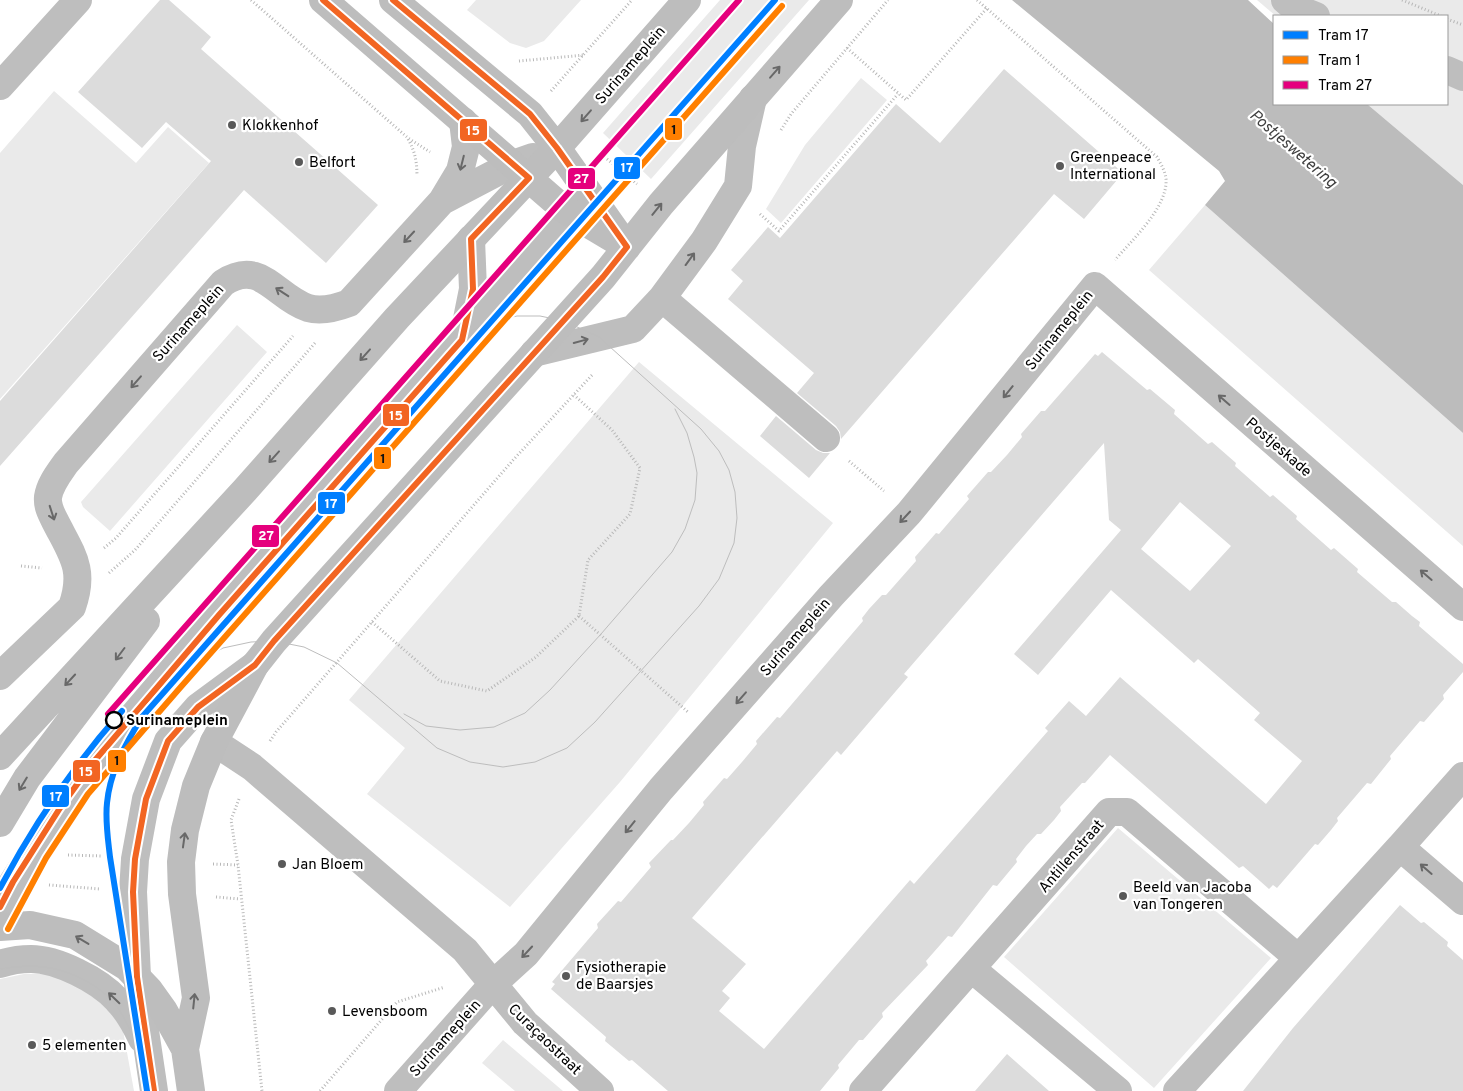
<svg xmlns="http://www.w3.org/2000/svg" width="1463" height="1091" viewBox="0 0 1463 1091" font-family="Overpass,sans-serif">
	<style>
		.green { fill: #eaeaea }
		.water { fill: #bcbcbc }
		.building { fill: #dcdcdc; fill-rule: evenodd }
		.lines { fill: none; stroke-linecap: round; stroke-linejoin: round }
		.path { stroke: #b8b8b8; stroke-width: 3; stroke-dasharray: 1 2.5; stroke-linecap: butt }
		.minor { stroke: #bebebe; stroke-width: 28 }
		.major { stroke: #bdbdbd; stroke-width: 28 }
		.tram { stroke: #bdbdbd; stroke-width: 1 }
		.bus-1-casing { stroke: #fff; stroke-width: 10 }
		.bus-1 { stroke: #f26522; stroke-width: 6 }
		.tram-1-casing { stroke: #fff; stroke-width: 10 }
		.tram-2-casing { stroke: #fff; stroke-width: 10 }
		.tram-3-casing { stroke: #fff; stroke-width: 10 }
		.tram-1 { stroke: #007fff; stroke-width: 6 }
		.tram-2 { stroke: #ff7f00; stroke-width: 6 }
		.tram-3 { stroke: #e5007d; stroke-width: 6 }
		.oneway { stroke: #686868 }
		.poi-dot { fill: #595959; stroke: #fff; stroke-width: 2 }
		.stop-dot { fill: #fff; stroke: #000; stroke-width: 2.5 }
		.labels { text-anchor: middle; stroke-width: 4.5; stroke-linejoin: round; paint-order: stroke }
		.street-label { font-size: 15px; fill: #000; stroke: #fff }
		.poi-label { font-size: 15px; fill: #000; stroke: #fff; text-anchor: start }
		.stop-label { font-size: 15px; font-weight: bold; fill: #000; stroke: #fff; text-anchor: start }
		.water-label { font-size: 16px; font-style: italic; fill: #404040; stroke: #fff }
		.line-badge { stroke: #fff; stroke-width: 2 }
		.badge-label { font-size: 14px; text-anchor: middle; font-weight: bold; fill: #fff }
		.pale-badge-label { font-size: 14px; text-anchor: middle; font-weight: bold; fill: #111 }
	</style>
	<rect width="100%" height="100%" fill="#fff"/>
	<path class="green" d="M476,0H581L544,41L526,48L510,43L467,10Z
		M720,0H809L651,179L603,133Z
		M1257,0H1463V185L1367,104H1447V16H1276Z
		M861,78L887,100L781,223L766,209L805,145Z
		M54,91L136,163L168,127L209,163L0,399V153Z
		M1205,205L1463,433V546L1149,270Z
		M237,325L267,352L110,531L83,507L81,502Z
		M639,362L833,523L620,782L510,907L367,794L405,748L349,700Z
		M1118,828L1271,958L1154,1088L1004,957Z
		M24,974H55L94,992L122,1025L134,1091H0V979Z
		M503,1040L563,1091H515L482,1063Z"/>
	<path class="water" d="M1012,0H1248L1274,24V104H1367L1463,185V433L1205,205L1225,181L1219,171Z"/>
	<path class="building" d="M160,0H169L211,37L201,49L378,205L326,263L244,190L0,466V401L211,161L166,122L142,148L78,92Z
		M1004,69L1123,173L1084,219L1054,194L841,439L840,432L836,426L797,393L814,373L728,299L743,281L731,270L768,227L780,238L896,104L940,143Z
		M1102,352L1147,390L1150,389L1175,410L1174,414L1208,444L1212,442L1236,463L1235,466L1270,497L1273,495L1297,516L1296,519L1331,550L1334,548L1358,569L1357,572L1392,602H1396L1412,616L1420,622L1419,626L1463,664V672L1443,695L1444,699L1424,722L1420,721L1390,756L1391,759L1371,784L1367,783L1337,818L1338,821L1331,830L1318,845L1315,844L1277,888L1273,885L1269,889L1243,866L1239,868L1110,755L1085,783H1082L1060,807L1061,811L1054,820L1041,834H1037L1026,846L1016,859L1017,862L997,886L993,885L952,937L948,936L926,961L928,965L882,1013L883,1017L863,1040H859L838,1065L839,1068L820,1091H668L632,1060L629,1061L605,1041L606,1037L551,989L555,984L552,982L598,928L597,924L618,901L621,902L651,867L649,863L671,840H673L689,823L704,805L703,802L724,778L727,779L742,762L757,744L756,741L777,717L780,718L863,621L862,618L869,609L882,595H886L916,561L915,557L936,533L939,534L969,499L967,496L988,472H991L1007,455L1022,437L1021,434L1028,426L1041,411H1045L1095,354L1098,356ZM1104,443L1109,520L1121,530L1014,654L1038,675L1111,590L1194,663L1198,659L1260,713L1254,720L1302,761L1266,804L1120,677L1086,716L1069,701L1045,728L1048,731L914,884L910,880L764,1049L719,1011L730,998L722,991L746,964L692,918L837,751L841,755L908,677L904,674ZM1180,502L1231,546L1190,591L1141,549Z
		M776,416L816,450L823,453H830L809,478L760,436Z
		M1400,905L1421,923L1424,922L1448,942L1447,946L1463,960V1091H1243L1293,1028Z
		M1007,1054L1049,1091H975Z"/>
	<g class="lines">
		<path class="path" d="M251,0L408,138L430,152
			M977,0L1157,157C1161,164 1165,171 1166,179C1168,207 1132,240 1115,260
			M1402,0L1441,16
			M1447,19L1463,25
			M847,48L906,100L987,8
			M519,61L585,55
			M551,91L632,0
			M781,130L791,114L888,0
			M408,139C415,151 417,162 417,176
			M607,159L637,184
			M760,214L779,231L898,94
			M849,461L884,491
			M104,548L116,538L293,336
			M21,566L42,568
			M109,573L135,550L315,343
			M579,616L688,712
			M372,622L440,681L487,691L536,657L579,616L588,560L630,514L640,468L612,430L574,395
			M270,741L276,732L514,459L593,374
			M239,799L231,820L238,865L262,1091
			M68,855L102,856
			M213,864L238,865
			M49,885L100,889
			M216,897L240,899
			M320,1091L397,1002L445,987"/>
		<path class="minor" d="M1285,0L1293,7L1316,16
			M1447,70L1463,77
			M0,86L78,0
			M442,201L513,164L533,157
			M662,298L826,438
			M463,339L473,289L471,239
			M534,353L633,329L662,298L704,241L738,186L742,146L753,98
			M0,676L72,607C85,570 73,556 56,523C52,515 47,507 48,497C50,484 59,473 66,463L223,283C261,258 275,297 308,308C322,312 336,308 349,303L442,201L460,171L466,147L463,121
			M214,742L252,767L465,950L525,1023L600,1091
			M1463,776L1400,847L1463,901
			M0,907L13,882L60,808L91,765L219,615L588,197
			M0,964C9,961 21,959 31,959C57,959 99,980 117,1000C127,1010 136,1026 142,1039
			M972,969L1118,1091
			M154,1091L137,977L133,892L135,859L146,799L168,741L198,707L255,665
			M398,1091L492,985L526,954L661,789L831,596L909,513L1095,286L1463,607
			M863,1091L1109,812H1127L1298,958
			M1177,1091L1400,847"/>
		<path class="major" d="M323,0L565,210L627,247
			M393,0L530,114L557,148L622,240
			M0,756L245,490L397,318L557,148L687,0
			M0,823L27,778L146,621
			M0,927L30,925L75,935L127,967L149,990L164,1011L185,1049
			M191,1091L185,1049L196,998L182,894L181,862L185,830L196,786L214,742L255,665L274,641L603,277L661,204L839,0"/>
		<path class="tram" d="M172,683L195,664L223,648L251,642L274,641L304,647L337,663L437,748L470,762L503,767L535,762L567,748L595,722L699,606L719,579L734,543L737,518L735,492L729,470L719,451L701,429L599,337L564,321L540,316H517L491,322L470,331L438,355
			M404,714L426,726L460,730L494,727L525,713L550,690L601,634L672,552L685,529L695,500L697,473L694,457L687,433L675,409
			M0,969C36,963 61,966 93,985C102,991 112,999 118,1008C129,1025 136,1042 142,1061"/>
		<defs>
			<path id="bus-1" d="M0,907L13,882L60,808L91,765L219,615L462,340L473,289L471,239L529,178L323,0
				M154,1091L137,977L133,892L135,859L146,799L168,741L198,707L255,665L274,641L603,277L627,247L557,148L530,114L393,0"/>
		</defs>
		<use href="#bus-1" class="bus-1-casing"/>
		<use href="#bus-1" class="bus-1"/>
		<defs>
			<path id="tram-1" d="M0,888C34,824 74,765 122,711
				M147,1091L110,857C108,839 105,821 107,803C110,771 126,743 142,717L775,0"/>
			<path id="tram-2" d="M8,929L46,858L88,794L179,689L782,6"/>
			<path id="tram-3" d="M108,714L739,0"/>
		</defs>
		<use href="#tram-1" class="tram-1-casing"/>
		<use href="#tram-2" class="tram-2-casing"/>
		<use href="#tram-3" class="tram-3-casing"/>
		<use href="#tram-1" class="tram-1"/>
		<use href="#tram-2" class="tram-2"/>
		<use href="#tram-3" class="tram-3"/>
	</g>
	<defs><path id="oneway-shaft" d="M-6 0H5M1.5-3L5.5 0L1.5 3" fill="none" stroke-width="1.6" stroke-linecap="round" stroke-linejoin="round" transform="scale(1.25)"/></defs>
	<g class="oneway">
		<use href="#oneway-shaft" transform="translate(775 72) rotate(-49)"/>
		<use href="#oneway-shaft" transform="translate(586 116) rotate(131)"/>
		<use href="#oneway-shaft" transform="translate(462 163) rotate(104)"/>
		<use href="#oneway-shaft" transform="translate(657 209) rotate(-51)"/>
		<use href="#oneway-shaft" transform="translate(409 237) rotate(133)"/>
		<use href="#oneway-shaft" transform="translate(690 259) rotate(-54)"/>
		<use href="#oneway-shaft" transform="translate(282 292) rotate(-147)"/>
		<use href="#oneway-shaft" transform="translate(581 341) rotate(-15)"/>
		<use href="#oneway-shaft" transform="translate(365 355) rotate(132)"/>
		<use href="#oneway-shaft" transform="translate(136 382) rotate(131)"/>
		<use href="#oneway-shaft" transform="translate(1008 392) rotate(129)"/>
		<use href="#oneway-shaft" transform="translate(1224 400) rotate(-139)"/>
		<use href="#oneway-shaft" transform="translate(274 457) rotate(132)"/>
		<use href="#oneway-shaft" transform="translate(52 513) rotate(72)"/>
		<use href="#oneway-shaft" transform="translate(905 517) rotate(133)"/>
		<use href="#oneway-shaft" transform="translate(1426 575) rotate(-139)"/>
		<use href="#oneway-shaft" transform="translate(120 654) rotate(127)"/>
		<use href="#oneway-shaft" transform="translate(70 680) rotate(133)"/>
		<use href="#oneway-shaft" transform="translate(741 698) rotate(131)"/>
		<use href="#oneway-shaft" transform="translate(23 784) rotate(121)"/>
		<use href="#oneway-shaft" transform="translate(630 827) rotate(129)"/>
		<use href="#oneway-shaft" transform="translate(184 840) rotate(-82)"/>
		<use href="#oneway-shaft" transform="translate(1426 869) rotate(-139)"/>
		<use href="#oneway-shaft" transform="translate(82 940) rotate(-149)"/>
		<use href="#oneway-shaft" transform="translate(527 952) rotate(133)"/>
		<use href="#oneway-shaft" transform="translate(114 998) rotate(-136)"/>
		<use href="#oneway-shaft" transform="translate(194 1001) rotate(-84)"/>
	</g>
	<g class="poi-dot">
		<circle cx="232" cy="125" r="5"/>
		<circle cx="299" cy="162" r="5"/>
		<circle cx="1060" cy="166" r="5"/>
		<circle cx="282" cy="864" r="5"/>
		<circle cx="1123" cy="896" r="5"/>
		<circle cx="566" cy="976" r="5"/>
		<circle cx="332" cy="1011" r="5"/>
		<circle cx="32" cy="1045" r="5"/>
	</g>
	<circle class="stop-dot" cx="114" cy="720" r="8"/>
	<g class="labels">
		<g class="street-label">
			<text transform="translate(630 65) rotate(-49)" y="5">Surinameplein</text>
			<text transform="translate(188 323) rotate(-48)" y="5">Surinameplein</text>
			<text transform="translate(1059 330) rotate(-51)" y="5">Surinameplein</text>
			<text transform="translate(1279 447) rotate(41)" y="5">Postjeskade</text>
			<text transform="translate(795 637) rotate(-49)" y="5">Surinameplein</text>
			<text transform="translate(1071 856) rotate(-49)" y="5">Antillenstraat</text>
			<text transform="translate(445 1038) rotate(-48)" y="5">Surinameplein</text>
			<text transform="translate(545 1039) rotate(44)" y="5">Curaçaostraat</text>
		</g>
		<g class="poi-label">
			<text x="242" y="130">Klokkenhof</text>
			<text x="1070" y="162">Greenpeace<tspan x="1070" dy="17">International</tspan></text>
			<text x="309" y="167">Belfort</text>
			<text x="292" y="869">Jan Bloem</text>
			<text x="1133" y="892">Beeld van Jacoba<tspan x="1133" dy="17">van Tongeren</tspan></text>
			<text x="576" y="972">Fysiotherapie<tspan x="576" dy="17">de Baarsjes</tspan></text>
			<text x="342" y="1016">Levensboom</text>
			<text x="42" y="1050">5 elementen</text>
		</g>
		<g class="stop-label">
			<text x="126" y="725">Surinameplein</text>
		</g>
		<g class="water-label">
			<text transform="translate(1294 148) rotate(41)" y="6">Postjeswetering</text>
		</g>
	</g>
	<g class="line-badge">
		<rect x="664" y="117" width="19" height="24" rx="5" fill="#ff7f00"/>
		<rect x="459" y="118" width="29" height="24" rx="5" fill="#f26522"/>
		<rect x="613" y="156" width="28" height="24" rx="5" fill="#007fff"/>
		<rect x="567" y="167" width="29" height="23" rx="5" fill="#e5007d"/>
		<rect x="382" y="403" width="28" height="24" rx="5" fill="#f26522"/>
		<rect x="373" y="446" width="19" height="24" rx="5" fill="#ff7f00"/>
		<rect x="317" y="491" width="29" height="24" rx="5" fill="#007fff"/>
		<rect x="251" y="524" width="29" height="24" rx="5" fill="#e5007d"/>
		<rect x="107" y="749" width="20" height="24" rx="5" fill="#ff7f00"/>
		<rect x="72" y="759" width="29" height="24" rx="5" fill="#f26522"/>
		<rect x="41" y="784" width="29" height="24" rx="5" fill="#007fff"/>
	</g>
	<g class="badge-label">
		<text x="473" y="135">15</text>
		<text x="627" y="172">17</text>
		<text x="581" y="183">27</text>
		<text x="396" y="420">15</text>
		<text x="331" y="508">17</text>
		<text x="266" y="540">27</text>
		<text x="86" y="776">15</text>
		<text x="56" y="801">17</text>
	</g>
	<g class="pale-badge-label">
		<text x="674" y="134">1</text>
		<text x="383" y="463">1</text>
		<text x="117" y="765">1</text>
	</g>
	<rect x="1273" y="15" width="175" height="90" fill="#ffffff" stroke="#999999"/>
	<rect x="1283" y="31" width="25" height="8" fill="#007fff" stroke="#999999"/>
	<text x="1318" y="40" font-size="15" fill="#000000">Tram 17</text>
	<rect x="1283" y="56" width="25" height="8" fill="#ff7f00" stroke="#999999"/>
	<text x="1318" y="65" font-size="15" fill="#000000">Tram 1</text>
	<rect x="1283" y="81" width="25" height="8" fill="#e5007d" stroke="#999999"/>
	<text x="1318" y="90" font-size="15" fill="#000000">Tram 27</text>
</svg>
